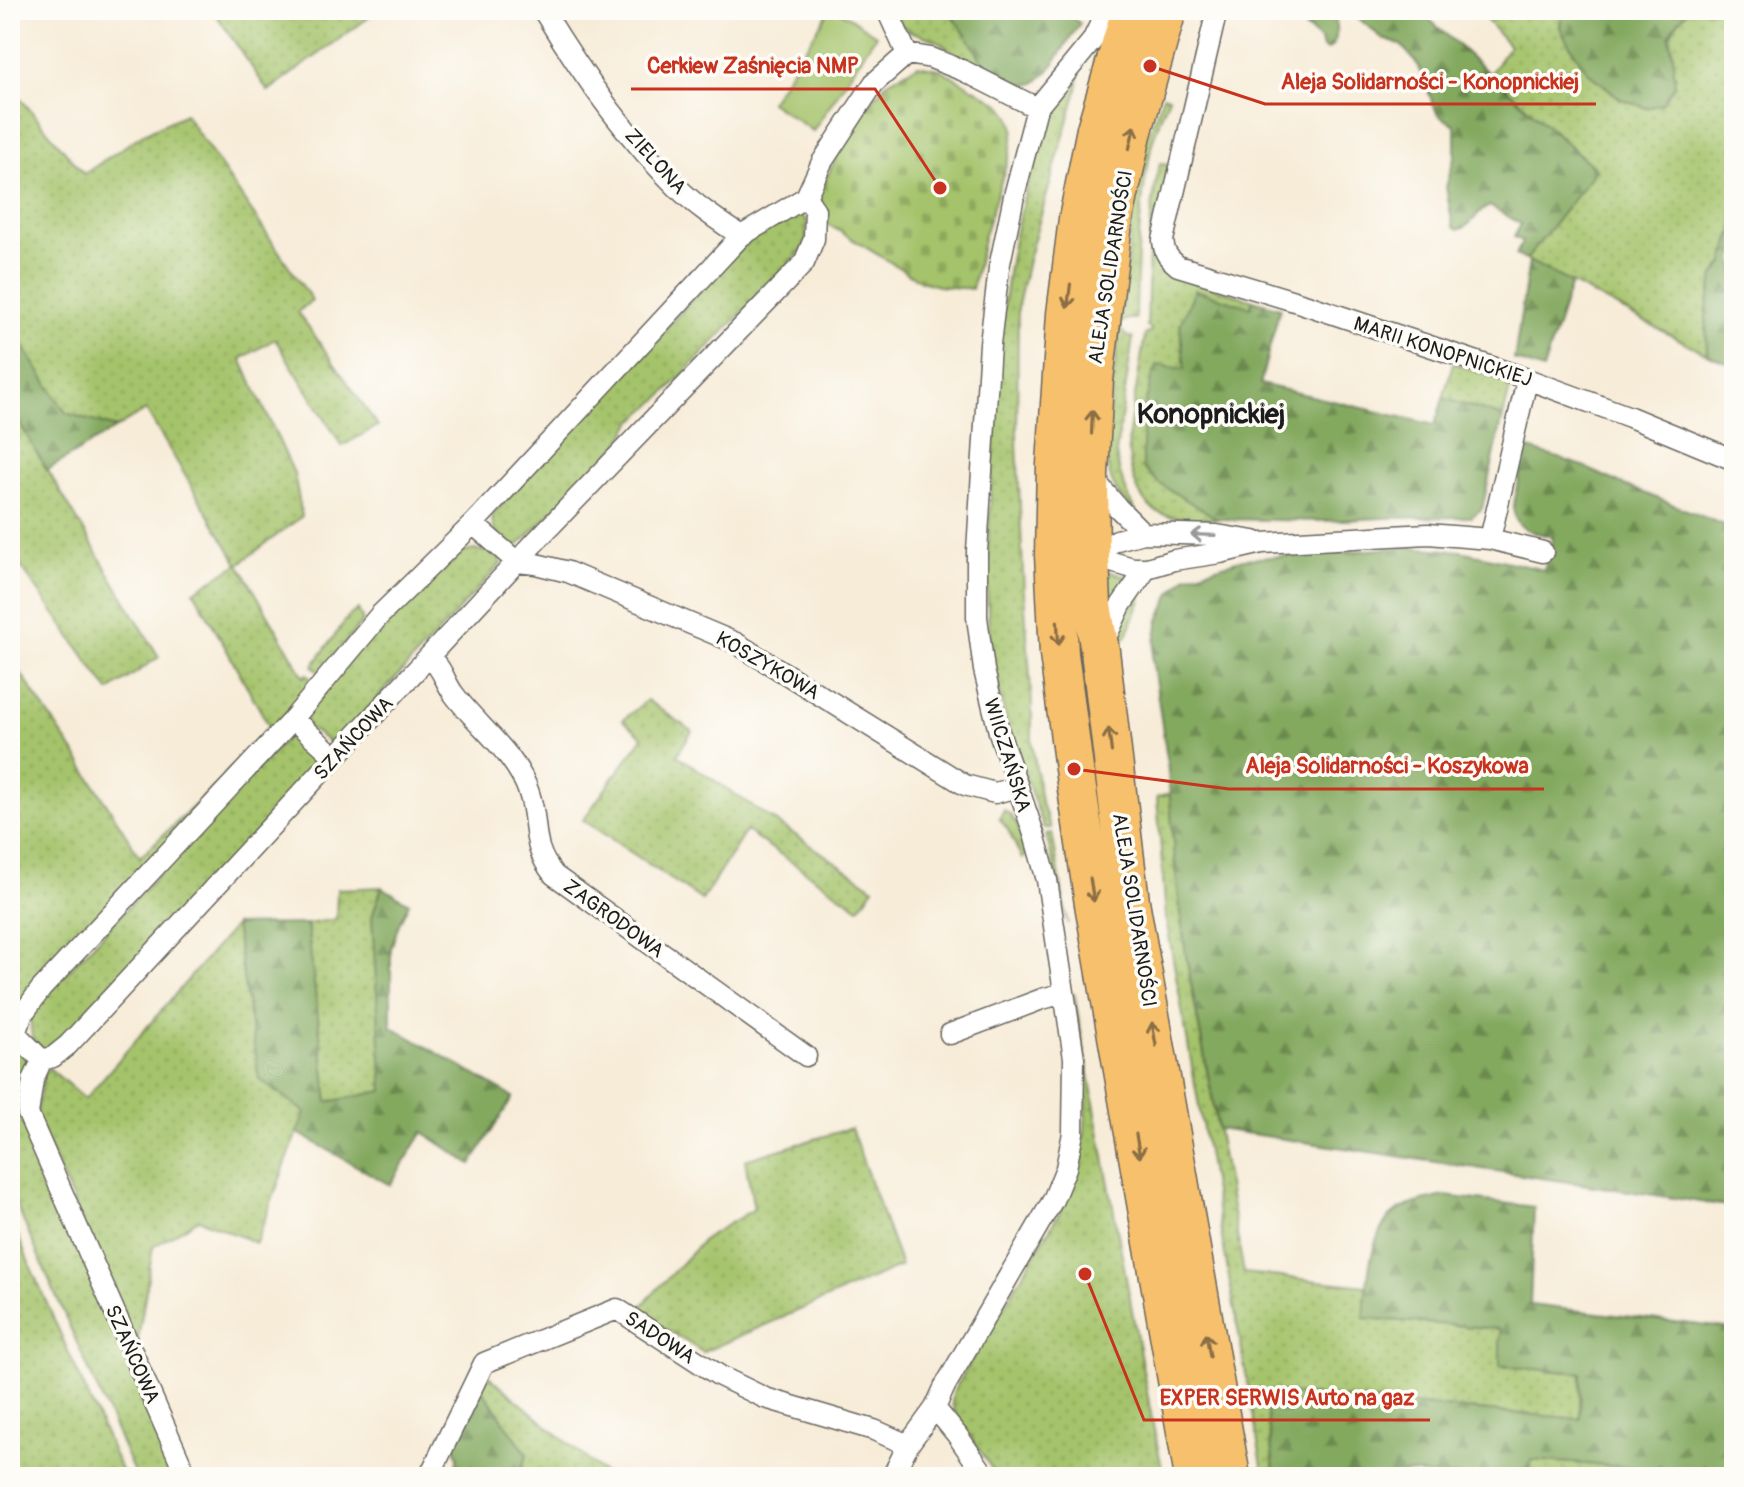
<svg xmlns="http://www.w3.org/2000/svg" width="1744" height="1487" viewBox="0 0 1744 1487" font-family="Pangolin,sans-serif">
	<style>
		.grass { fill: url(#grass-dots); stroke: #607044; stroke-width: 2 }
		.forest { fill: url(#forest-firs); stroke: #50623e; stroke-width: 2 }
		.cemetery { fill: url(#cemetery-stones); stroke: #607044; stroke-width: 2 }
		.pitch { fill: #a4c36b; stroke: #607044; stroke-width: 2 }
		.lines { fill: none; stroke-linecap: round; stroke-linejoin: round }
		.street-casing { stroke: #69655e; stroke-width: 23 }
		.highway-casing { stroke: #69655e; stroke-width: 41 }
		.street { stroke: #fff; stroke-width: 20 }
		.highway { stroke: #f7c06c; stroke-width: 38 }
		.oneway { stroke: #8a6e44 }
		.oneway2 { stroke: #999 }
		.labels { text-anchor: middle; stroke-width: 7; stroke-linejoin: round; paint-order: stroke }
		.street-label { font-size: 20px; fill: #1c1c1c; stroke: #fdfcf7 }
		.district-label { font-size: 28px; font-weight: bold; fill: #1c1c1c; stroke: #fdfcf7 }
		.leader { fill: none; stroke: #c8321e; stroke-width: 3 }
		.callout-dot { fill: #c8321e; stroke: #fdfcf7; stroke-width: 3 }
		.callout-label { font-size: 22px; text-anchor: middle; font-weight: bold; fill: #c8321e; stroke: #fdfcf7; stroke-width: 7; stroke-linejoin: round; paint-order: stroke }
	</style>
	<defs>
		<pattern id="grass-dots" width="8" height="8" patternUnits="userSpaceOnUse" patternTransform="scale(2)"><rect width="8" height="8" fill="#a4c36b"/><path d="M2 2h.1M6 6h.1" fill="none" stroke="#8da75c" stroke-width="1.8" stroke-linecap="round"/></pattern>
		<pattern id="forest-firs" width="22" height="20" patternUnits="userSpaceOnUse" patternTransform="scale(2)"><rect width="22" height="20" fill="#83a95f"/><path d="M5 1l3.5 6h-7zM16 11l3.5 6h-7z" fill="#6a894e"/></pattern>
		<pattern id="cemetery-stones" width="16" height="16" patternUnits="userSpaceOnUse" patternTransform="scale(2)"><rect width="16" height="16" fill="#a4c36b"/><path d="M2 7V4a2 2 0 0 1 4 0v3zM10 15v-3a2 2 0 0 1 4 0v3z" fill="#8da75c"/></pattern>
	</defs>
	<rect width="100%" height="100%" fill="#fdfcf7"/>
	<filter id="ink" filterUnits="userSpaceOnUse"><feTurbulence type="fractalNoise" baseFrequency=".0125" numOctaves="2"/><feDisplacementMap in="SourceGraphic" scale="16" xChannelSelector="R" yChannelSelector="G"/><feConvolveMatrix kernelMatrix="1 2 1 2 8 2 1 2 1" color-interpolation-filters="sRGB"/></filter>
	<filter id="wash" filterUnits="userSpaceOnUse"><feTurbulence type="fractalNoise" baseFrequency=".006" numOctaves="4" result="noise"/><feDisplacementMap in="SourceGraphic" scale="32" xChannelSelector="R" yChannelSelector="G"/><feGaussianBlur stdDeviation="1.8" result="paint"/><feColorMatrix in="noise" values="0 0 0 0 0 0 0 0 0 0 0 0 0 0 0 0 0 1.4 0 .05"/><feComposite in="paint" operator="in"/></filter>
	<g filter="url(#wash)">
		<rect width="100%" height="100%" fill="#f7ecd8"/>
		<path class="grass" d="M213,10H379L268,91Z
			M892,10H948L971,42L987,70L960,57L936,40L910,31L902,26Z
			M1478,10H1562L1560,27L1673,55C1668,31 1672,28 1688,10H1734V231L1730,237L1724,263L1714,276L1706,312L1707,354L1526,260L1596,169L1490,74L1509,46Z
			M1080,71L1077,90L1028,260L1018,305L1017,442L1024,592L1032,705V742L1041,802L1051,828H1044C1023,770 999,711 991,649C983,580 990,511 994,443C998,379 1000,313 1012,250C1016,228 1022,207 1027,185C1041,137 1047,111 1080,71Z
			M10,86L84,174L143,134L185,114L312,300L298,312L378,426L342,446L275,339L241,359L294,473L302,516L239,564L304,677L307,674L314,681L218,791L145,866L10,1016V657L80,761L140,857L213,788L269,726L194,591L238,564L146,410L116,428L66,413L18,339H10Z
			M1163,95L1169,97C1163,112 1156,128 1152,144C1139,199 1137,259 1136,316L1135,319C1128,318 1122,320 1119,327L1126,336L1133,338L1116,452C1118,473 1126,491 1135,511C1114,496 1109,477 1105,453L1139,160Z
			M1160,163L1173,167L1161,264L1168,271L1181,275V278L1253,300L1251,307L1180,325L1186,369L1160,484L1218,519C1200,518 1177,520 1160,513C1134,503 1126,458 1129,433L1145,335L1151,332V329L1147,326C1149,272 1147,215 1160,163Z
			M789,212L800,214L807,221L806,246L661,397L633,421L616,448L514,550C500,540 490,533 493,514L733,256L761,231Z
			M1453,363L1511,384L1503,417L1443,398Z
			M16,417L159,657L109,691L10,551V429Z
			M475,550C487,551 496,552 502,563L338,741L329,742L306,726V715L371,633L457,553Z
			M1104,570L1121,575H1135L1107,622Z
			M1140,592L1141,600L1127,635L1125,638H1119L1124,617Z
			M358,609L363,621L320,673L313,666L348,617Z
			M647,700L692,731L677,755L874,888L859,908L746,831L702,900L583,820L643,737L623,720Z
			M292,732L326,756L84,1023L46,1050C29,1042 30,1029 31,1011Z
			M1170,794L1175,867L1186,956L1244,1273L1366,1286L1365,1318L1500,1329V1366L1581,1373L1580,1419L1265,1391L1275,1477H1264L1166,919L1157,797Z
			M1004,810C1020,820 1021,838 1026,855L1022,859L1007,828L999,819Z
			M1052,833L1068,924L1046,834Z
			M382,887L372,917L384,1091L328,1102L307,924L336,919L337,889Z
			M235,925L259,1079L305,1112L256,1243L199,1219L153,1247L137,1345L36,1118L43,1075L49,1068L85,1099Z
			M1074,993L1153,1425L1164,1477H997L956,1414L952,1404L953,1392L1064,1205L1075,1176L1084,1138L1087,1102Z
			M19,1047L28,1053L32,1065L23,1095L182,1477H136L10,1191V1049Z
			M851,1128L901,1266L703,1352L637,1311L705,1238L754,1209L745,1160Z
			M10,1217L32,1270L124,1477H10Z
			M484,1372L608,1477H518L527,1454L478,1384Z
			M1531,1460L1734,1475V1477H1529Z"/>
		<path class="forest" d="M948,10H1062L1080,23L1048,72L1035,83L1026,85L1000,78L987,70L971,42Z
			M1309,10H1330L1335,15C1336,27 1340,43 1327,50L1323,48L1321,40L1305,27V17Z
			M1349,10H1419L1596,170L1526,260L1516,255L1522,241L1514,237L1521,224L1489,206C1477,212 1471,227 1458,230L1453,227L1446,187L1455,155V125L1441,117L1437,113L1416,62L1401,45L1383,39Z
			M1562,10H1688L1674,27L1669,36L1673,55L1675,85L1662,104L1647,108L1621,99L1588,72L1567,41L1560,27Z
			M1734,231V366L1707,354L1706,312L1714,276L1724,263L1730,237Z
			M1529,261L1571,283L1543,370L1514,360Z
			M1195,290L1250,307L1253,300L1280,308L1260,384L1435,425L1443,398L1503,417L1482,509L1471,517L1383,518L1324,521L1218,519L1160,484L1143,468V410L1156,365L1185,369L1180,325Z
			M18,338L66,413L116,428L47,470L16,417L10,429V339Z
			M1526,448L1580,465L1619,483L1734,529V1207L1218,1129L1186,956L1175,867L1167,759L1152,658L1159,620L1171,593L1187,576L1243,559L1409,547L1461,551L1544,570L1553,537C1532,531 1517,533 1513,508Z
			M382,887L409,903L399,924L391,948V1026L513,1097L471,1164L423,1132L390,1185L298,1133L305,1112L259,1079L235,925L307,924L328,1102L383,1091L372,917Z
			M1445,1196L1534,1207L1530,1305L1734,1329V1475L1531,1460L1529,1477H1457L1404,1473L1403,1477H1275L1264,1391L1580,1419L1581,1373L1500,1366V1329L1364,1318C1366,1290 1369,1235 1392,1215C1404,1204 1430,1199 1445,1196Z
			M478,1384L527,1454L518,1477H481L456,1463L458,1458L453,1438Z"/>
		<path class="cemetery" d="M918,65L940,69L1002,105L1010,116L1014,129L1010,153L984,235L972,289L938,286L921,281L826,223L819,193L851,127L886,83Z"/>
		<path class="pitch" d="M830,10H838L876,35L813,131L770,102Z"/>
	</g>
	<g filter="url(#ink)">
		<g class="lines">
			<defs>
				<path id="street" d="M543,10C580,71 626,137 677,187C696,206 719,221 741,236
					M887,10L907,54
					M1217,10L1163,240C1164,253 1168,258 1178,266L1304,304L1516,375L1630,417L1734,460
					M806,197L822,162L874,83L907,54L931,58L964,71L1037,108
					M1092,477L1118,508L1143,533
					M473,524L517,562L536,564L568,572L736,643L965,785L995,793L1017,787
					M1490,539L1543,552
					M1083,556H1090L1133,568H1147L1174,560L1220,553L1262,543L1428,534L1490,539L1527,380
					M1090,556L1117,540L1143,533L1217,535L1254,541
					M1103,644L1121,605L1147,568
					M429,657C442,667 444,680 453,693C477,726 516,753 529,793C540,825 529,844 554,875L806,1056
					M293,719L335,757
					M15,1033L22,1015L41,989L293,719L379,616L473,524L741,236L806,197
					M15,1033L42,1060
					M950,1034L1042,999L1064,993
					M935,1408L957,1435L986,1477
					M187,1477L28,1114L33,1080L42,1060L53,1057L68,1045L536,541L804,263L814,239L815,210L806,197
					M429,1477L484,1363L617,1309L720,1376L765,1398L874,1430L908,1445
					M892,1477L908,1445L935,1408L945,1386L1053,1200L1066,1168L1073,1133L1074,1058L1047,880L1034,834L999,732L984,670L977,617V551L990,344L999,268L1014,196L1037,108L1092,41L1107,10"/>
				<path id="highway" d="M1131,10L1096,129L1078,219L1066,314L1056,464L1054,555L1059,654L1074,769L1094,904L1194,1477
					M1167,10L1132,134L1113,223L1094,380L1089,474L1090,556L1092,606L1100,651L1130,901L1231,1477"/>
			</defs>
			<use href="#street" class="street-casing"/>
			<use href="#highway" class="highway-casing"/>
			<use href="#street" class="street"/>
			<use href="#highway" class="highway"/>
		</g>
		<defs><path id="oneway-shaft" d="M-6 0H5M1.5-3L5.5 0L1.5 3" fill="none" stroke-width="1.6" stroke-linecap="round" stroke-linejoin="round" transform="scale(2)"/></defs>
		<g class="oneway">
			<use href="#oneway-shaft" transform="translate(1132 137) rotate(-77)"/>
			<use href="#oneway-shaft" transform="translate(1069 296) rotate(97)"/>
			<use href="#oneway-shaft" transform="translate(1092 422) rotate(-88)"/>
			<use href="#oneway-shaft" transform="translate(1058 633) rotate(87)"/>
			<use href="#oneway-shaft" transform="translate(1110 740) rotate(-97)"/>
			<use href="#oneway-shaft" transform="translate(1092 890) rotate(81)"/>
			<use href="#oneway-shaft" transform="translate(1154 1034) rotate(-100)"/>
			<use href="#oneway-shaft" transform="translate(1138 1146) rotate(80)"/>
			<use href="#oneway-shaft" transform="translate(1208 1345) rotate(-100)"/>
		</g>
		<use class="oneway2" href="#oneway-shaft" transform="translate(1203 535) rotate(-178)"/>
	</g>
	<g class="labels">
		<g class="street-label">
			<text transform="translate(656 161) rotate(48)" y="7">ZIELONA</text>
			<text transform="translate(1110 267) rotate(-81)" y="7">ALEJA SOLIDARNOŚCI</text>
			<text transform="translate(1443 351) rotate(18)" y="7">MARII KONOPNICKIEJ</text>
			<text transform="translate(768 665) rotate(30)" y="7">KOSZYKOWA</text>
			<text transform="translate(353 738) rotate(-47)" y="7">SZAŃCOWA</text>
			<text transform="translate(1008 755) rotate(73)" y="7">WIICZAŃSKA</text>
			<text transform="translate(1135 910) rotate(81)" y="7">ALEJA SOLIDARNOŚCI</text>
			<text transform="translate(614 918) rotate(36)" y="7">ZAGRODOWA</text>
			<text transform="translate(660 1337) rotate(33)" y="7">SADOWA</text>
			<text transform="translate(133 1354) rotate(66)" y="7">SZAŃCOWA</text>
		</g>
		<g class="district-label">
			<text x="1211" y="423">Konopnickiej</text>
		</g>
	</g>
	<path class="leader" d="M940 188L875 89H631M1150 66L1265 104H1596M1074 769L1229 789H1544M1085 1274L1144 1420H1430"/>
	<g class="callout-dot">
		<circle cx="940" cy="188" r="8"/>
		<circle cx="1150" cy="66" r="8"/>
		<circle cx="1074" cy="769" r="8"/>
		<circle cx="1085" cy="1274" r="8"/>
	</g>
	<g class="callout-label">
		<text x="753" y="73">Cerkiew Zaśnięcia NMP</text>
		<text x="1430" y="89">Aleja Solidarności - Konopnickiej</text>
		<text x="1387" y="773">Aleja Solidarności - Koszykowa</text>
		<text x="1287" y="1405">EXPER SERWIS Auto na gaz</text>
	</g>
	<rect width="1744" height="1487" fill="none" stroke="#fdfcf7" stroke-width="40"/>
</svg>
